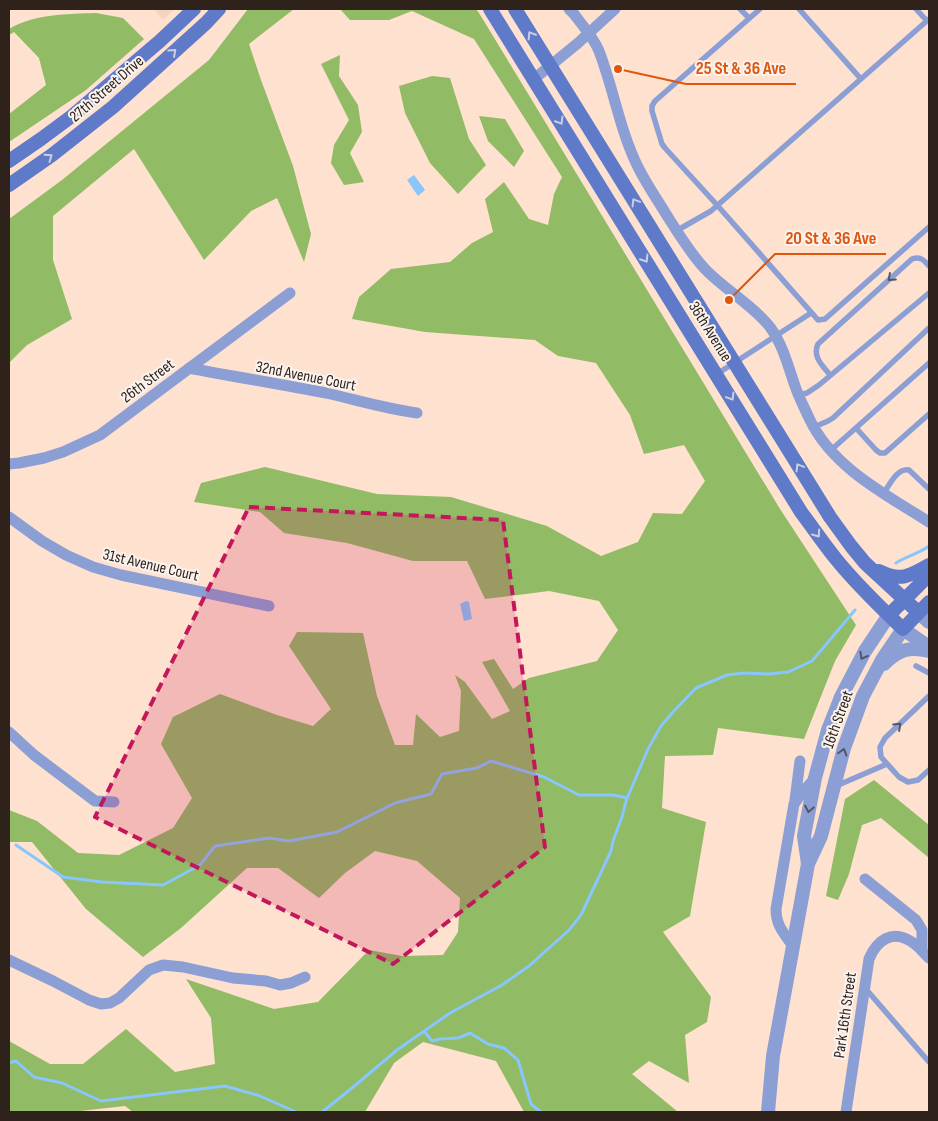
<svg xmlns="http://www.w3.org/2000/svg" width="938" height="1121" viewBox="0 0 938 1121" font-family="'Sofia Sans Condensed',sans-serif">
	<style>
		.built { fill: #f6d3bf }
		.forest { fill: #91bb64 }
		.water { fill: #88c6fc }
		.lines { fill: none; stroke-linecap: round; stroke-linejoin: round }
		.stream { stroke: #88c6fc; stroke-width: 3 }
		.service { stroke: #8b9fd5; stroke-width: 5.5 }
		.minor { stroke: #8b9fd5; stroke-width: 11 }
		.tertiary { stroke: #8b9fd5; stroke-width: 14 }
		.secondary { stroke: #5f7ac9; stroke-width: 14 }
		.oneway { stroke: #cccfe4 }
		.oneway2 { stroke: #545465 }
		.marked { fill: #c2185b; fill-opacity: 0.2; stroke: #c2185b; stroke-width: 4; stroke-dasharray: 10 6; stroke-linejoin: round }
		.labels { text-anchor: middle; stroke-width: 4; stroke-linejoin: round; paint-order: stroke }
		.street-label { font-size: 16px; fill: #2f221a; stroke: #fbf3ef }
		.leader { fill: none; stroke: #df560d; stroke-width: 2 }
		.callout-dot { fill: #df560d; stroke: #fbf3ef; stroke-width: 2 }
		.callout-label { font-size: 18px; text-anchor: middle; font-weight: bold; fill: #df560d; stroke: #fbf3ef; stroke-width: 4; stroke-linejoin: round; paint-order: stroke }
	</style>
	<rect width="100%" height="100%" fill="#fee1cf"/>
	<path class="built" d="M154,9H175L163,20Z"/>
	<path class="forest" d="M248,9H294L249,44L261,80L293,166L311,234L304,262L277,198L251,211L204,260L134,149L53,216V260L72,319L27,345L9,363V219L62,180L209,60Z
		M340,9H476L479,13L780,509L856,625L835,661L804,739L718,728L713,755L665,756L662,808L706,822L690,916L663,932L711,997L707,1022L685,1035L689,1083L649,1061L632,1074L678,1112H524L496,1061L423,1042L394,1063L365,1112H133L125,1106L71,1112H9V1041L50,1064H83L126,1029L175,1072L215,1064L211,1018L186,979L274,1009L318,1002L369,950L402,956L443,955L458,932L460,898L417,861L375,851L345,873L319,898L278,868H247L181,928L143,957L86,909L32,842H9V810L37,821L78,853L119,855L173,828L192,798L161,744L173,717L220,694L277,715L313,726L331,709L289,646L297,632L363,633L377,696L395,745H413L416,714L440,737L459,731L461,691L455,675L465,682L492,719L510,711L482,662L494,659L513,689L529,678L597,661L618,630L599,601L549,591L485,599L467,561H413L347,543L284,533L260,512L194,502L201,483L265,467L377,494L451,497L547,526L601,556L638,542L653,513L682,514L705,481L684,445L644,454L630,415L596,363L558,356L535,340L425,332L352,319L359,297L391,269L450,262L472,243L493,232L485,199L504,182L529,219L548,225L554,194L562,177L474,39L412,11L389,20H350Z
		M96,13L123,18L144,39L86,90L9,142V114L46,85L39,58L14,32L9,35V29C34,14 68,14 96,13Z
		M340,55L339,76L358,105L362,132L350,153L364,182L344,185L331,163L334,145L349,120L321,64Z
		M432,76L450,78L469,139L486,165L458,194L430,163L405,113L399,86Z
		M479,116L505,119L524,151L514,167L488,141Z
		M874,780L929,825V858L881,818L862,825L849,874L838,900L826,896L845,799Z"/>
	<path class="water" d="M414,175L425,190L418,196L407,180Z
		M466,601L469,602L472,619L464,621L460,604Z"/>
	<g class="lines">
		<path class="stream" d="M896,563C907,556 920,553 929,546
			M16,845L63,877L102,882L163,885L200,865L215,846L269,838L289,841L337,832L395,803L431,794L442,774L477,768L491,761L544,777L579,795H613L627,798
			M424,1031L432,1041L440,1039L458,1038L470,1033L488,1044L504,1048L518,1060L531,1104L541,1112
			M9,1063L16,1061L34,1077L62,1083L101,1101L225,1086L260,1096L296,1112
			M322,1112L352,1088L397,1050L450,1013L502,985L529,966L569,930L581,915L611,851L613,841L622,817L626,801L648,749L661,726L672,713L696,688L727,675L744,673L768,674L788,672L812,661L855,610"/>
		<path class="service" d="M740,9L749,18
			M760,9L655,101L652,106V111L662,144L665,148L717,205L818,320L825,319L929,227
			M799,9L861,79
			M916,9L927,21
			M676,231L711,211L929,19
			M717,374L811,313
			M830,375C823,366 812,357 818,344L912,259C920,256 924,260 929,266
			M799,395L807,393L819,385L929,293
			M814,427L828,421L833,418L929,328
			M856,428L876,450L880,453H885L929,414
			M831,450L929,363
			M884,493C890,484 897,468 909,470L929,489
			M916,666L929,673
			M929,696L885,738L880,747L881,757L899,777L908,782L918,780L929,770
			M836,786L887,764
			M865,988L929,1062"/>
		<path class="minor" d="M569,9L574,14C582,25 594,38 599,51C614,90 620,132 639,169C647,185 657,199 666,214C678,233 690,253 705,269C725,290 753,305 770,327C783,345 788,366 795,386C799,398 805,409 810,420C833,468 887,495 929,522
			M534,79L578,43L615,9
			M189,368C235,377 281,384 326,393C357,400 386,409 417,413
			M9,464L19,463L44,458L63,452L100,435L290,293
			M9,517L42,541L66,555L93,567L121,575L269,606
			M9,732L34,755L95,801L114,802
			M795,800L800,761
			M865,879L916,920L922,930V951
			M792,945C783,932 776,925 776,909L794,804L801,794L815,778
			M9,960L53,981L89,1000L101,1004L110,1003L119,998L149,970L163,965L183,967L233,978L266,981L280,985L291,983L305,977
			M846,1112L869,959C877,940 892,929 912,942C918,946 924,953 929,958"/>
		<path class="tertiary" d="M918,612L929,622
			M884,664C898,650 909,646 929,651
			M808,864L804,836L815,778L828,730L841,697L865,651L889,615
			M768,1112L773,1056L808,864L821,836L844,748L863,696L882,660L903,629L929,647"/>
		<path class="secondary" d="M490,9L801,512C813,528 824,544 836,559C856,584 880,607 903,629L929,602
			M515,9L830,517L851,546L865,563L918,612
			M9,161L41,139L72,116L160,41L194,9
			M9,185L52,155L113,107L206,23L219,9
			M879,571C900,582 910,576 929,565
			M889,615L929,575"/>
	</g>
	<defs><path id="oneway-chevron" d="M-2-3.5L2.5 0L-2 3.5" fill="none" stroke-width="1.6" stroke-linecap="round" stroke-linejoin="round" transform="scale(1.25)"/></defs>
	<g class="oneway">
		<use href="#oneway-chevron" transform="translate(531 35) rotate(-122)"/>
		<use href="#oneway-chevron" transform="translate(173 52) rotate(-42)"/>
		<use href="#oneway-chevron" transform="translate(560 121) rotate(58)"/>
		<use href="#oneway-chevron" transform="translate(49 157) rotate(-35)"/>
		<use href="#oneway-chevron" transform="translate(635 202) rotate(-121)"/>
		<use href="#oneway-chevron" transform="translate(645 259) rotate(58)"/>
		<use href="#oneway-chevron" transform="translate(731 397) rotate(59)"/>
		<use href="#oneway-chevron" transform="translate(799 467) rotate(-121)"/>
		<use href="#oneway-chevron" transform="translate(817 534) rotate(55)"/>
	</g>
	<g class="oneway2">
		<use href="#oneway-chevron" transform="translate(891 278) rotate(138)"/>
		<use href="#oneway-chevron" transform="translate(863 656) rotate(119)"/>
		<use href="#oneway-chevron" transform="translate(898 726) rotate(-43)"/>
		<use href="#oneway-chevron" transform="translate(843 752) rotate(-74)"/>
		<use href="#oneway-chevron" transform="translate(809 809) rotate(101)"/>
	</g>
	<path class="marked" d="M249,507L503,520L545,847L393,964L95,817Z"/>
	<g class="labels">
		<g class="street-label">
			<text transform="translate(106 88) rotate(-41)" y="6">27th Street Drive</text>
			<text transform="translate(711 331) rotate(58)" y="6">36th Avenue</text>
			<text transform="translate(306 375) rotate(11)" y="6">32nd Avenue Court</text>
			<text transform="translate(147 380) rotate(-37)" y="6">26th Street</text>
			<text transform="translate(151 564) rotate(13)" y="6">31st Avenue Court</text>
			<text transform="translate(837 719) rotate(-70)" y="6">16th Street</text>
			<text transform="translate(844 1015) rotate(-82)" y="6">Park 16th Street</text>
		</g>
	</g>
	<path class="leader" d="M618 69L686 84H796M729 300L775 254H886"/>
	<g class="callout-dot">
		<circle cx="618" cy="69" r="5"/>
		<circle cx="729" cy="300" r="5"/>
	</g>
	<g class="callout-label">
		<text x="741" y="74">25 St &amp; 36 Ave</text>
		<text x="831" y="244">20 St &amp; 36 Ave</text>
	</g>
	<rect width="938" height="1121" fill="none" stroke="#2f221a" stroke-width="20"/>
</svg>
